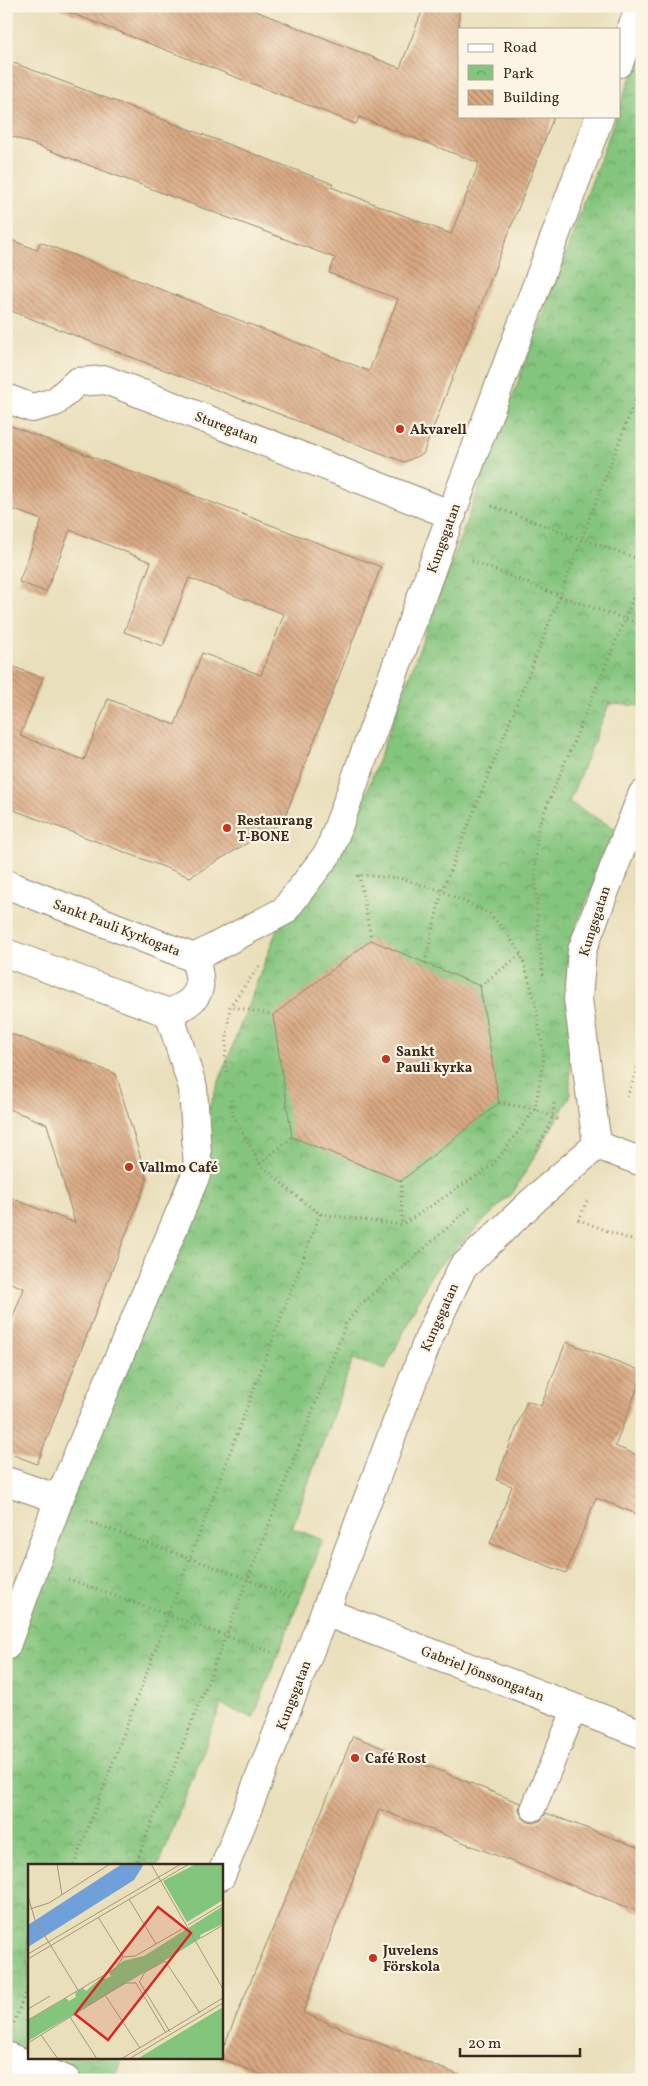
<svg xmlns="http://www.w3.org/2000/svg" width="648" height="2086" viewBox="0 0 648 2086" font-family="Vollkorn,serif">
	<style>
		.park { fill: url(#park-crowns); stroke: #60784e }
		.building { fill: url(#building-back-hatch) }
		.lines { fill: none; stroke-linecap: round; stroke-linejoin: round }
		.service-casing { stroke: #92846c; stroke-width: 26 }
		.pedestrian-casing { stroke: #92846c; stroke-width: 30 }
		.minor-casing { stroke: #92846c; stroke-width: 30 }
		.tertiary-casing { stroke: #92846c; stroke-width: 30 }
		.path { stroke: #92846c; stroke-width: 3; stroke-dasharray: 1 4; stroke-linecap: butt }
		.service { stroke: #fff; stroke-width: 24 }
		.pedestrian { stroke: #fff; stroke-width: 28 }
		.minor { stroke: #fff; stroke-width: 28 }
		.tertiary { stroke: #fff; stroke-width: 28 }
		.poi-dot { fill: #c8321e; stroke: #fcf5e5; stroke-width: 2 }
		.labels { text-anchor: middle; stroke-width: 4.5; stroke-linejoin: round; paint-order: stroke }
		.street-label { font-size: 14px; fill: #3b2a1e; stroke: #fcf5e5 }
		.poi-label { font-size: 14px; font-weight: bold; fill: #3b2a1e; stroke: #fcf5e5; text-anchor: start }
		.inset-road { fill: none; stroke: #a3977c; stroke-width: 1 }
		.view { fill: #d62828; fill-opacity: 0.15; stroke: #d62828; stroke-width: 2.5 }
		.inset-edge { fill: none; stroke: #3b2a1e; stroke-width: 2.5 }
	</style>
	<defs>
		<pattern id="park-crowns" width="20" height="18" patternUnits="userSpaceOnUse" patternTransform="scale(1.25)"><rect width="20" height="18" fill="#84c57e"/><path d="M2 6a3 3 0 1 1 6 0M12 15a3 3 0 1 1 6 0" fill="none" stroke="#6da067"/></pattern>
		<pattern id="building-back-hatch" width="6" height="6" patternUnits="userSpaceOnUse" patternTransform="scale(1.25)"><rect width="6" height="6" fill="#d8a882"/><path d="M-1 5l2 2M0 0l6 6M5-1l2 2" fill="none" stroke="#b0896a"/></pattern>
	</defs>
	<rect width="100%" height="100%" fill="#fcf5e5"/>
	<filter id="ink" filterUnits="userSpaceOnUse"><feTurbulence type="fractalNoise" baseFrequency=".02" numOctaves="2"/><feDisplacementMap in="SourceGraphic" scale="10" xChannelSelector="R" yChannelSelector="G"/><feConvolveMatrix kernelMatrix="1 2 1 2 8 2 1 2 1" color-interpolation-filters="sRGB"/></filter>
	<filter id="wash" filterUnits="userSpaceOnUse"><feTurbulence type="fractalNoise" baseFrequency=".0096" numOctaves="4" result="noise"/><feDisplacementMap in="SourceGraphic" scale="20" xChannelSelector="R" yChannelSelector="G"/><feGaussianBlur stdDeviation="1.12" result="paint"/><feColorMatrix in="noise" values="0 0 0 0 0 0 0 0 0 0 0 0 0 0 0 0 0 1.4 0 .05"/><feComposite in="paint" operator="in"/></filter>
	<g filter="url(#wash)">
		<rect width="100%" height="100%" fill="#e9dfbb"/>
		<path class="park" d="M642,47V706L609,704L569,802L617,830L570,940V1097L514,1191L432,1273L385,1370L353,1359L292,1528L323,1540L253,1718L221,1705L159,1865H29V2057H123L115,2080H6V1646L34,1567L284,911L364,799L616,116H619V108Z"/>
		<g id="blocks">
			<path class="building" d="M59,6H243L400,68L424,6H459V116H554L423,454L404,462L6,309V238L37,250L40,242L369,371L398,299L329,273L335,258L6,134V60L333,184L331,187L451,234L479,163L359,117L356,124L58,8Z
				M6,424L381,567L283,822L190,877L6,807V664L43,678L20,736L84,760L108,699L175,725L202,653L261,675L284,614L189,578L163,646L124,632L151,562L70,530L46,592L19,582L42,520L6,507Z
				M371,940L480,986L499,1103L401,1181L292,1137L273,1015Z
				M6,1032L116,1074L147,1180L37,1464L6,1452V1335L24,1288L6,1281V1196L75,1223L47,1124L6,1108Z
				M566,1342L642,1371V1376L615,1446L642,1457V1516L596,1498L566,1573L490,1543L512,1486L496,1480L527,1401L541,1406Z
				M353,1736L520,1803L519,1810L522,1817L528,1822L535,1823L541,1820L546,1813L642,1849V1913L379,1809L303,2013L466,2078V2080H276L219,2058L221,2057V2053Z"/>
		</g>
	</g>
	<g filter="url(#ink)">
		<use href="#blocks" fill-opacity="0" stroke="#92846c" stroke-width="1"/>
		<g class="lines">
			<defs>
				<path id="service" d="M533,1809L575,1708"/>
				<path id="pedestrian" d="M6,1646L59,1499"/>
				<path id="minor" d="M619,63L640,6
					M6,398L32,408L55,402L77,382L106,380L452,515
					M6,884L194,958C206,989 199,1001 169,1013L6,953
					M194,958L284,911L329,852L459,493L600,116
					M597,1145L642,1162
					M6,1481L59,1499L198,1170L193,1088L169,1013
					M325,1612L642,1734
					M221,1876L325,1612L430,1335L462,1268L535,1199L597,1145L578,999L582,950L642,795"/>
				<path id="tertiary" d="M6,2056L66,2080"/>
			</defs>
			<use href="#service" class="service-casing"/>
			<use href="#pedestrian" class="pedestrian-casing"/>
			<use href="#minor" class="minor-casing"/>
			<use href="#tertiary" class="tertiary-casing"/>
			<path class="path" d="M492,506L581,539L642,560
				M472,561L560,596L642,625
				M359,875L371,939
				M425,963L442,891L560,596L642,382
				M543,975L538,934L535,869L538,827L625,619L642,574
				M480,986L521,954
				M232,1003L261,964
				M638,1066L642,1055
				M227,1072L225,1059L230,1006L273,1015
				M627,1097L638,1066L642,1068
				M231,1100L233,1115L260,1164L302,1201L320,1214L402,1225L494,1164L535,1109L544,1057L535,1001L521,954L505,931L490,914L442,891L400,878L359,875L356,878
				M499,1103L535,1109L559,1120
				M535,1150C546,1135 553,1121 554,1103
				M260,1164L292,1137
				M401,1181L402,1224
				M587,1201L579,1220L642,1244
				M87,1521L247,1579L292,1598
				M68,1579L271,1652
				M74,1865L320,1214
				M135,1865L226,1636L346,1324L360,1305L471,1207
				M14,2023L29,1984"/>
			<use href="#service" class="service"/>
			<use href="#pedestrian" class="pedestrian"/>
			<use href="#minor" class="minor"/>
			<use href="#tertiary" class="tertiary"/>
		</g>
	</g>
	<g class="poi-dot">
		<circle cx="400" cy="429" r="5"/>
		<circle cx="227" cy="828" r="5"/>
		<circle cx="386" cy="1059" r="5"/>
		<circle cx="129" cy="1167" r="5"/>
		<circle cx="355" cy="1758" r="5"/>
		<circle cx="373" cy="1958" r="5"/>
	</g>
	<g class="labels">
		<g class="street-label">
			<text transform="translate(227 427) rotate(21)" y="5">Sturegatan</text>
			<text transform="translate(443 538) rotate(-70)" y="5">Kungsgatan</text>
			<text transform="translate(594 921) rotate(-72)" y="5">Kungsgatan</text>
			<text transform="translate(117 927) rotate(21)" y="5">Sankt Pauli Kyrkogata</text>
			<text transform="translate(439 1317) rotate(-66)" y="5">Kungsgatan</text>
			<text transform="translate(483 1673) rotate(21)" y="5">Gabriel Jönssongatan</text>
			<text transform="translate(293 1695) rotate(-69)" y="5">Kungsgatan</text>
		</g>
		<g class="poi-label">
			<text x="410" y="434">Akvarell</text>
			<text x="237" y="825">Restaurang<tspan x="237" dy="16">T-BONE</tspan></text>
			<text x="396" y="1056">Sankt<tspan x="396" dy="16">Pauli kyrka</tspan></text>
			<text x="139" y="1172">Vallmo Café</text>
			<text x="365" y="1763">Café Rost</text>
			<text x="383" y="1955">Juvelens<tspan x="383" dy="16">Förskola</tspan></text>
		</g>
	</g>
	<g transform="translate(28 1864)">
		<rect width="195" height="195" fill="#e9dfbb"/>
		<path d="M195,143V195H109Z" fill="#84c57e"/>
		<path d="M168,0H195V36L159,58L135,17ZM195,42V60L172,71L173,74L141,94L0,177V156L38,134L41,137L48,133L47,129L55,124L58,127L74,113L77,115L83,112L81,109L95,97L116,92Z" fill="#84c57e"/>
		<path d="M94,0H116L106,16L0,83V61Z" fill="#70a0da"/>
		<path class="inset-road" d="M29,0L34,31M123,0L195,125M0,32L7,56L50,126M101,35L128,80M2,45L21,39L82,0M70,53L95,93M160,61L195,40M173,74L195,61M0,90L153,0M0,95L161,0M111,117L142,168M112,117L117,108L137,97L172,149M108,119L138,169M77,131L112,184M0,145L22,132M42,153L69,195M0,156L88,104L95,93L107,92L154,65M13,171L30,195M0,179L97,119H108M93,195L195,134M101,195L195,139"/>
		<path class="view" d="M130,43L163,69L80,176L47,150Z"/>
		<rect width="195" height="195" class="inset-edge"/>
	</g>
	<rect width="648" height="2086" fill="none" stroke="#fcf5e5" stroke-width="25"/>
	<rect x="458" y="28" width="162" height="90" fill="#fcf5e5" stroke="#afa495"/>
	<rect x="468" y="44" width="25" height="8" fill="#ffffff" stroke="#afa495"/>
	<text x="503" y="52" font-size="15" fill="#3b2a1e">Road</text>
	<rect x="468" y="65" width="25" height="15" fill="url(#park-crowns)" stroke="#afa495"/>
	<text x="503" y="78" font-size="15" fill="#3b2a1e">Park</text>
	<rect x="468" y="90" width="25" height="15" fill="url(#building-back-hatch)" stroke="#afa495"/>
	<text x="503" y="102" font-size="15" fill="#3b2a1e">Building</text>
	<path d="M460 2048v8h120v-8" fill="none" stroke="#3b2a1e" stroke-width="2.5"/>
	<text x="468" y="2048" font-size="15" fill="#3b2a1e" stroke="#fcf5e5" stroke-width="4" paint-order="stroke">20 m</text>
</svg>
